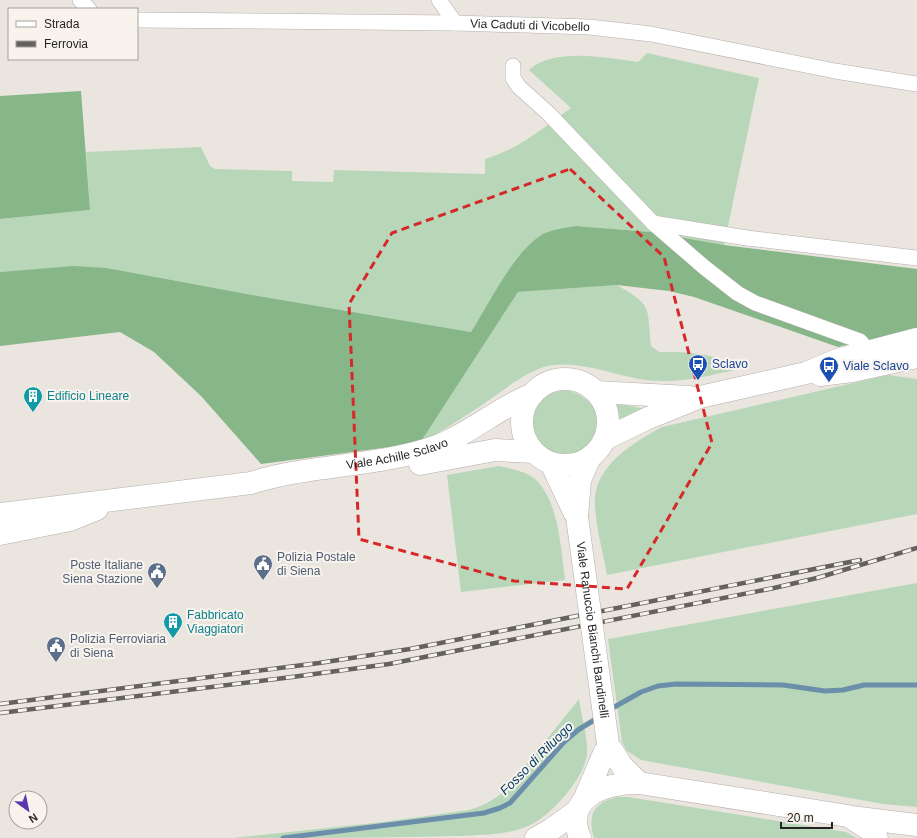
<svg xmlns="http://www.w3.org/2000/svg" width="917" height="838" viewBox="0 0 917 838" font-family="Helvetica,sans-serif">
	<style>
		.green { fill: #b8d7b9 }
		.forest { fill: #87b688 }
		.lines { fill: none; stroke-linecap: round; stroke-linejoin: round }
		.stream { stroke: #6b8eab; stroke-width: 5 }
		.street-casing { stroke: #b4aea9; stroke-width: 16 }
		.secondary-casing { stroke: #b4aea9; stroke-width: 23 }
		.primary-casing { stroke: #b4aea9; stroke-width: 23 }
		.street { stroke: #fff; stroke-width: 15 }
		.secondary { stroke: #fff; stroke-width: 22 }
		.primary { stroke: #fff; stroke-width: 22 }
		.rail-casing { stroke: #64615e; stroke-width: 4.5 }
		.rail { stroke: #f9f3ed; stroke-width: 3; stroke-dasharray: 9; stroke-linecap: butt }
		.secondary-bridge-casing { stroke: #b4aea9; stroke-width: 23; stroke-linecap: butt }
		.secondary-bridge { stroke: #fff; stroke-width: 22 }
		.marked { fill: none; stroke: #d62828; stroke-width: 3; stroke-dasharray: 8 5; stroke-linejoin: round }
		.labels { text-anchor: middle; stroke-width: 4; stroke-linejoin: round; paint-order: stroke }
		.street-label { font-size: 12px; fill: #262422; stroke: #f9f3ed }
		.transit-label { font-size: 12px; fill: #164399; stroke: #f9f3ed; text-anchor: start }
		.culture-label { font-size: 12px; fill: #0d838f; stroke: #f9f3ed; text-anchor: start }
		.service-label { font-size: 12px; fill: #4e5e75; stroke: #f9f3ed; text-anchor: start }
		.water-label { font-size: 13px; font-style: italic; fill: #003e66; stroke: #f9f3ed }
	</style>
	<rect width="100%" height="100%" fill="#ebe5e0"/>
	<path class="green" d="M647,53L759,78L724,245L651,232L576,226L525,249L471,332L247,294L107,268H55L0,272V219L90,210L86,152L201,147L210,166L215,169L292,171V181L333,182L334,170L485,174V159C519,149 543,128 571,108L529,70C554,47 607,58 638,62Z
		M617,285C653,306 647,306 651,346L659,352C688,352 714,352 739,369C708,376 678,384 646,380C614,376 577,358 544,367C525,373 509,386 492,398C469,414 446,429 420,443L518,292Z
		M888,375L917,379V514L607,575C603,552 596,528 595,505C592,467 634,442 662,427Z
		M566,390C589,395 604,413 595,437C587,456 557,459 541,447C526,435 530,406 546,396C553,392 559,391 566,390Z
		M616,403L650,410L621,424Z
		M499,466C511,469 526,471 536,480C559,502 561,550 565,580L461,592L447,475Z
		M917,583V807L883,804L641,760L627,751L622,742L608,639Z
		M579,699C581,714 588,739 587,753C586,777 550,817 528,826C507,835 483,835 460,836C385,838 308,838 233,838L383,822L469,810C484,806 495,799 507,789Z
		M618,797H628L846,832L857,838H594C587,815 594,802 618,797Z"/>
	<path class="forest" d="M81,91L90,210L0,219V96Z
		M576,226L651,232L724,245L917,269V329L838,347L694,297L669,291L617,285L518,292L420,443L261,464L201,396L154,352L120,332L0,346V272L73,266L107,268L247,294L471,332C489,304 514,251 543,234C554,229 565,228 576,226Z"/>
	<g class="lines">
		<path class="stream" d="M609,710L641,692L658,686L676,684L783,685L825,691L843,690L864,685H917
			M283,838L484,813L500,808L510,803L564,742L578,730L599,717"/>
		<defs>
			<g id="street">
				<path d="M80,0L89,9"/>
				<path d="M439,0L455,23"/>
				<path id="s1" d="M137,20L455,23L589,27L651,34L835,71L917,84"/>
				<path d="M513,66V78L519,87L548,113L653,223L704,267L737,293L755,303L860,341L868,351L876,353"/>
				<path d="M653,223L747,238L917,258"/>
			</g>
			<g id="secondary">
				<path d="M820,375L852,371L917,357"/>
				<circle cx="565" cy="422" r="43"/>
				<path d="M596,392L689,397"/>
				<path d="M605,439L646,419L700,397L806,373L837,360L917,339"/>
				<path d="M551,463L575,514"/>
				<path d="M420,464L495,450L534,452"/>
				<path id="s2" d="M0,514L251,483C307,465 368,467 425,450C464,439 495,409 533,394"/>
				<path d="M577,517L580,480L590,457"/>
				<path d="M0,534L70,520L97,509"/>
				<path d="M608,744L622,766L639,783"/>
				<path d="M584,800L608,744"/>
			</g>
			<path id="primary" d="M851,817L917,825
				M536,838L552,829L577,811
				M580,838C563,796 606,783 639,783L848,816L870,830L877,838"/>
		</defs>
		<use href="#street" class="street-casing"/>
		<use href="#secondary" class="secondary-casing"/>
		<use href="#primary" class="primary-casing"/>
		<use href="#street" class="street"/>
		<use href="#secondary" class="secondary"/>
		<use href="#primary" class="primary"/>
		<defs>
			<path id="rail" d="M0,704L319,663L410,649L860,560
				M0,713L292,677L389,664L774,588L817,578L917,548"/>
		</defs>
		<use href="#rail" class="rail-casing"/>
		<use href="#rail" class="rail"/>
		<defs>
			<g id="secondary-bridge">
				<path id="s3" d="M577,517L608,744"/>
			</g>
		</defs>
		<use href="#secondary-bridge" class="secondary-bridge-casing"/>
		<use href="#secondary-bridge" class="secondary-bridge"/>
	</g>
	<path class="marked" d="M570,169L664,257L712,443L627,589L514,581L359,539L349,304L392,233Z"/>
	<defs>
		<symbol id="bus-pin" viewBox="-11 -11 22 30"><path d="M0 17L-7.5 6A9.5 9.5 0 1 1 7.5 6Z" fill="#1a4fb4" stroke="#f9f3ed"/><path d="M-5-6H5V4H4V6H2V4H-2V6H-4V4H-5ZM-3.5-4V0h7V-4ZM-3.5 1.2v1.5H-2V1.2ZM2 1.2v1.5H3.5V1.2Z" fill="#fff"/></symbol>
		<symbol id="building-pin" viewBox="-11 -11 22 30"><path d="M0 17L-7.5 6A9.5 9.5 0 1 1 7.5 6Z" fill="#0f9aa8" stroke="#f9f3ed"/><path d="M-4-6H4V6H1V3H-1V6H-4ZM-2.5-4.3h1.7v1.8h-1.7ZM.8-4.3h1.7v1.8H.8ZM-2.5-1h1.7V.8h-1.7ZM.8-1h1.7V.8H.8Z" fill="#fff"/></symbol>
		<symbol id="civic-pin" viewBox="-11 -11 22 30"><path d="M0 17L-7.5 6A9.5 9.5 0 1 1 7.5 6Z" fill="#5c6f8a" stroke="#f9f3ed"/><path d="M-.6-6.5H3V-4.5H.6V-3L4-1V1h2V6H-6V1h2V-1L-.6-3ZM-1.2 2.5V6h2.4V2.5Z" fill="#fff"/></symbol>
	</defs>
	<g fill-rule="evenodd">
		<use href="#bus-pin" x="687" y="353" width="22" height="30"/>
		<use href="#bus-pin" x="818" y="355" width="22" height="30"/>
		<use href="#building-pin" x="22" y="385" width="22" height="30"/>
		<use href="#civic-pin" x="252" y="553" width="22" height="30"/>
		<use href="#civic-pin" x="146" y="561" width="22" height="30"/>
		<use href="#building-pin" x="162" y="611" width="22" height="30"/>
		<use href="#civic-pin" x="45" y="635" width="22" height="30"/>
	</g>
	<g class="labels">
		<g class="street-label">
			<text dy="4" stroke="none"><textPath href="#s1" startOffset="393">Via Caduti di Vicobello</textPath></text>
			<text dy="4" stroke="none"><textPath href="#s2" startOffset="402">Viale Achille Sclavo</textPath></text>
			<text dy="4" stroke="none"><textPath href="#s3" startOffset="114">Viale Ranuccio Bianchi Bandinelli</textPath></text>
		</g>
		<g class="transit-label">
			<text x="712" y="368">Sclavo</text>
			<text x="843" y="370">Viale Sclavo</text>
		</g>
		<g class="culture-label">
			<text x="47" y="400">Edificio Lineare</text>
			<text x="187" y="619">Fabbricato<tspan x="187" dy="14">Viaggiatori</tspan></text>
		</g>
		<g class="service-label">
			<text x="277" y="561">Polizia Postale<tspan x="277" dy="14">di Siena</tspan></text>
			<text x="143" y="569" text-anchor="end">Poste Italiane<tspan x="143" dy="14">Siena Stazione</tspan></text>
			<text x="70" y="643">Polizia Ferroviaria<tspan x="70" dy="14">di Siena</tspan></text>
		</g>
		<g class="water-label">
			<text transform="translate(536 758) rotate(-45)" y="5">Fosso di Riluogo</text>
		</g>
	</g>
	<rect x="8" y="8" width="130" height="52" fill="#f9f3ed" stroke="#a5a09c"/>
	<rect x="16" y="21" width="20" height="6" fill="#ffffff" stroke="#a5a09c"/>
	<text x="44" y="28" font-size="12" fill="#262422">Strada</text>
	<rect x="16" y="41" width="20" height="6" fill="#64615e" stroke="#a5a09c"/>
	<text x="44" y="48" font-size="12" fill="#262422">Ferrovia</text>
	<g transform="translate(28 810) rotate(147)"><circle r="19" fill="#f9f3ed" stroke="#a5a09c"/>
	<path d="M0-3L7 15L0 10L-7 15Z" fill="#5b37af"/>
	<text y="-6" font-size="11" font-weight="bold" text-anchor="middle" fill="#262422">N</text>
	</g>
	<path d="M781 822v6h51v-6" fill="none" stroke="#262422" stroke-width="2"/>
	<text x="787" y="822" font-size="12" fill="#262422" stroke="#f9f3ed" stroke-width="3" paint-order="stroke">20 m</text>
</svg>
